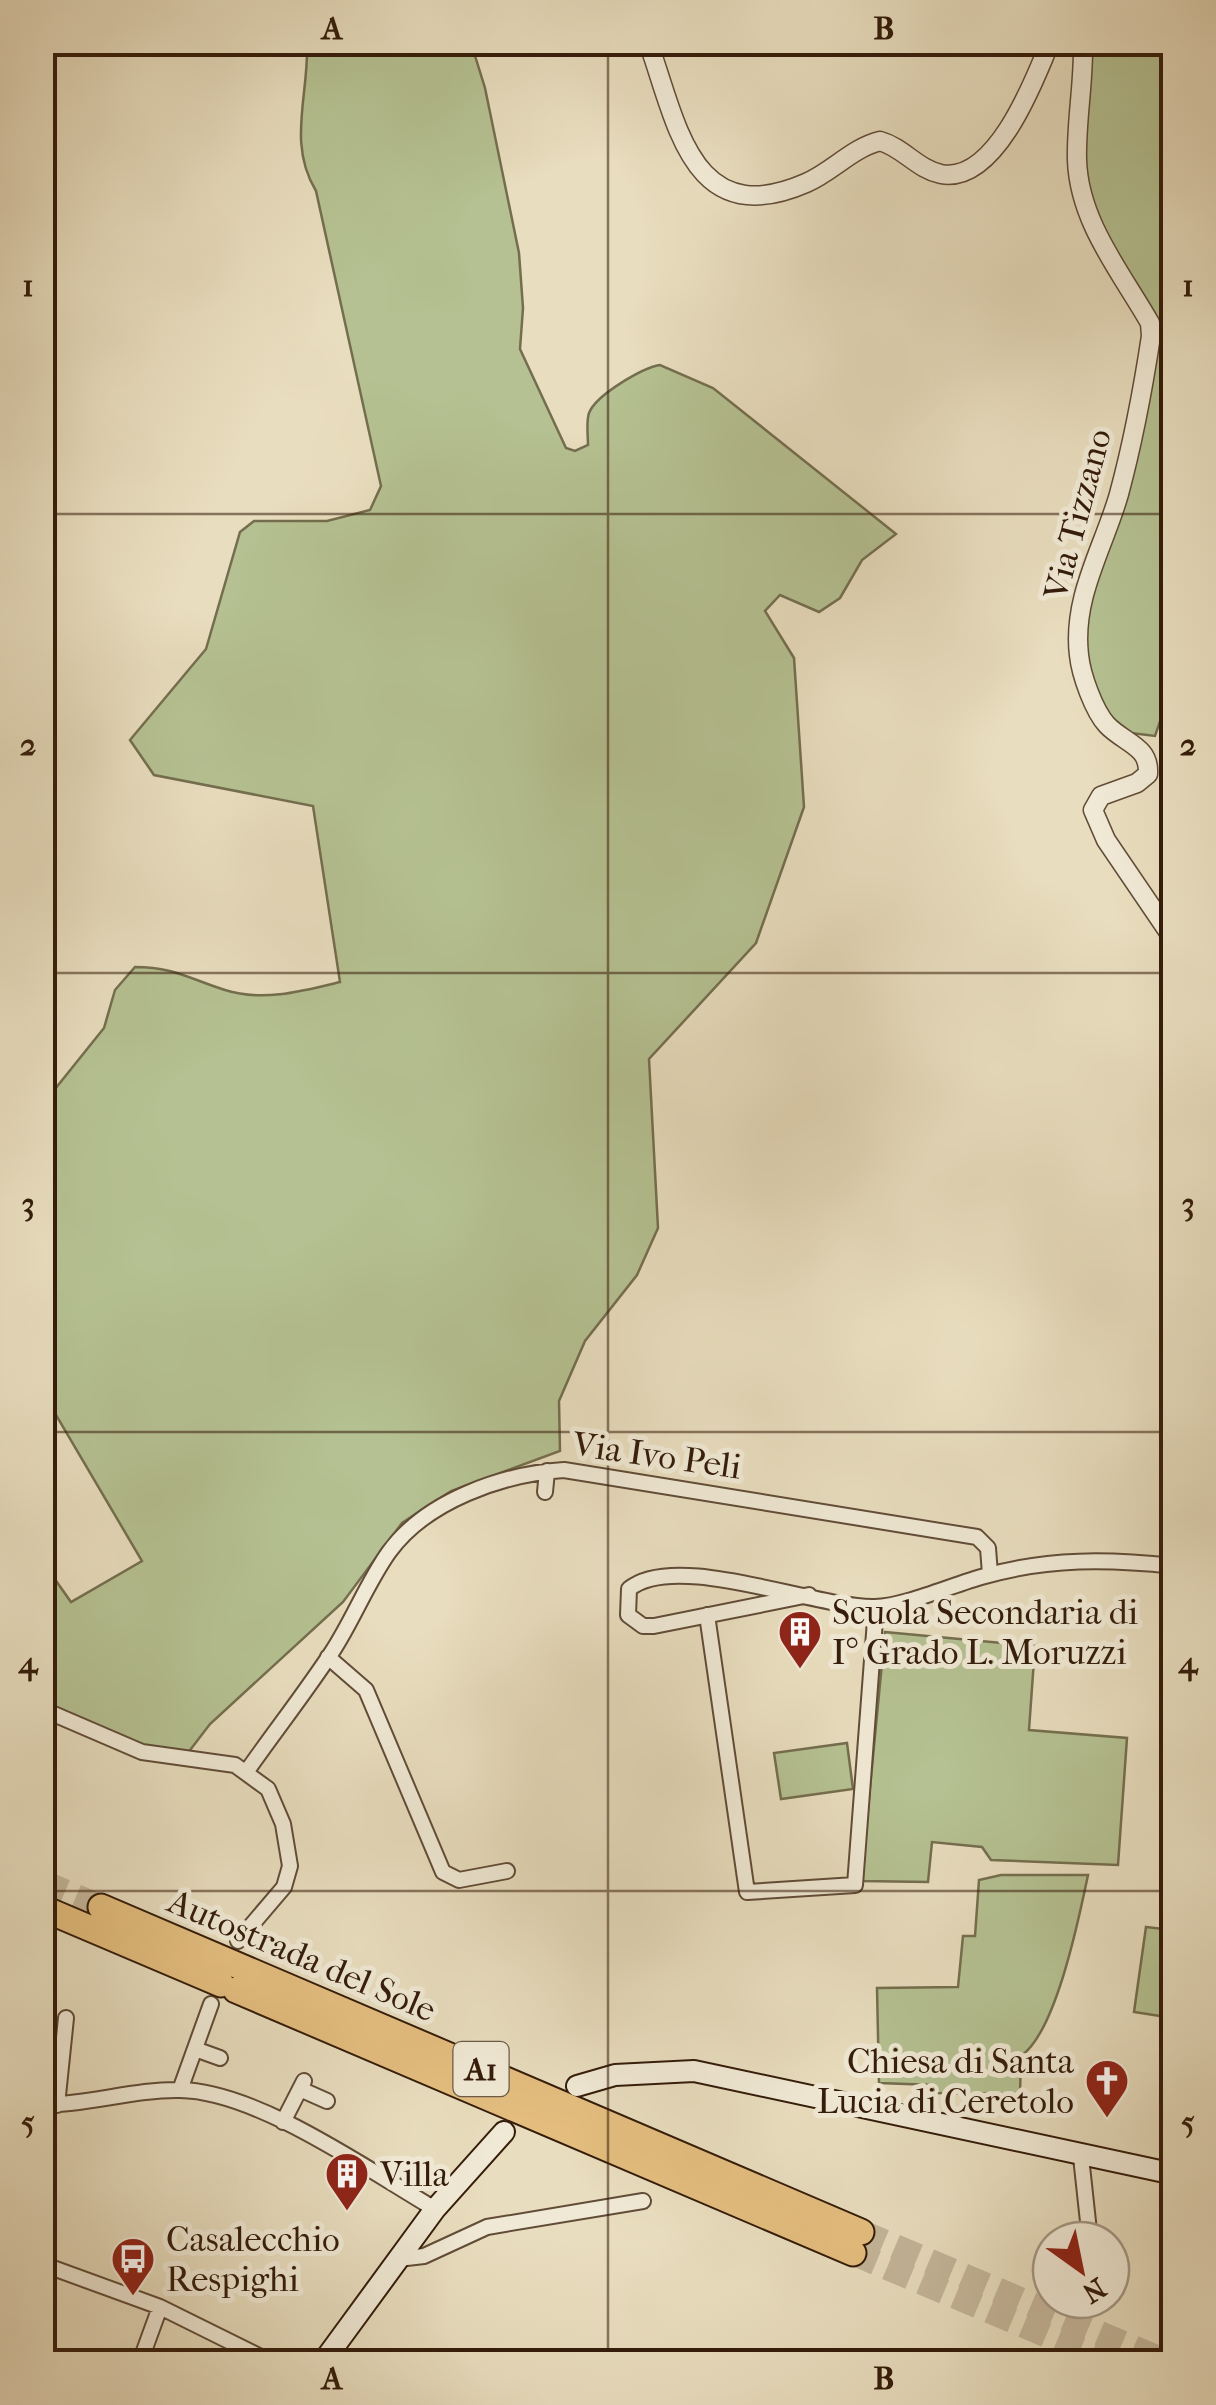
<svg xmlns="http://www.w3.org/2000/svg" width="1216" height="2405" viewBox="0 0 1216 2405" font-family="'IM FELL French Canon',serif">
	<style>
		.green { fill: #b5c192; stroke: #746e4e; stroke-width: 2.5 }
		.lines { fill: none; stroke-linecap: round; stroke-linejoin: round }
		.motorway-tunnel { stroke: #c4b69a; stroke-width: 25; stroke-dasharray: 25 12; stroke-linecap: butt }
		.minor-casing { stroke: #614c37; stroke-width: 18 }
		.tertiary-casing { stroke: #614c37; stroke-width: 21 }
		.secondary-casing { stroke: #341c0a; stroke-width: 24 }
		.motorway-casing { stroke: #341c0a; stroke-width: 29 }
		.minor { stroke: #f0e9d5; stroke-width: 14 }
		.tertiary { stroke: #f0e9d5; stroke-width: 18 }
		.secondary { stroke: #f0e9d5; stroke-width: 20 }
		.motorway { stroke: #e4be7f; stroke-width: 25 }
		.rail { stroke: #341c0a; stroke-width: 4; stroke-dasharray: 18 18; stroke-linecap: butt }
		.grid { fill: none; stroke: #341c0a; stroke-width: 2.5; stroke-opacity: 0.55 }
		.labels { text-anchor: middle; stroke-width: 10; stroke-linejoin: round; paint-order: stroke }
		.shield { fill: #f0e9d5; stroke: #6c5a47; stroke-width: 2.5 }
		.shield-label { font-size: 32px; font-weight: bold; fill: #341c0a }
		.street-label { font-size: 35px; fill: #341c0a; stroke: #f0e9d5 }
		.poi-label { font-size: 35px; fill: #341c0a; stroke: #f0e9d5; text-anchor: start }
		.neatline { fill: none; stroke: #341c0a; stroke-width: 4 }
		.grid-label { font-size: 32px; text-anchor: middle; font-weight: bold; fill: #341c0a }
	</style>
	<rect width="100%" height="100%" fill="#e8ddbe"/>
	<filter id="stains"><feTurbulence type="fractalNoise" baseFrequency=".002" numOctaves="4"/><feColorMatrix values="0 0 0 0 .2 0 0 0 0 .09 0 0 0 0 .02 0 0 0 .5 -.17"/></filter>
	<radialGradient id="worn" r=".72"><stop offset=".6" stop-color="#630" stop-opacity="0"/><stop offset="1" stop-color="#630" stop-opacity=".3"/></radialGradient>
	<path class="green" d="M307,43H471L485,88L519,253L523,308L520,349L566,448L575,451L588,445C588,435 586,422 589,413C596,395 642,368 660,365L713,388L896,534L862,560L840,598L819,612L780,595L765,611L794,658L804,807L756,943L649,1059L658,1228L637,1275L585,1341L559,1401L560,1451L451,1491L402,1523L343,1602L210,1724L184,1758L143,1753L43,1705L42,1561L71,1602L142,1561L43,1393V1104L104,1028L115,990L135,967C173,967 190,979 225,990C263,1002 303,991 340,982L313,806L154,775L130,740L206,649L240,532L254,521H327L370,510L381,486L316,191C287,143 309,96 307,43Z
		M1083,43H1173L1174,681L1155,736L1123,732L1097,706L1080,643L1152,329L1074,171Z
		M885,1632L1035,1646L1029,1730L1127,1738L1118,1865L991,1860L982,1847L932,1842L928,1882L861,1881Z
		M847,1743L853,1789L781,1799L774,1753Z
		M1001,1875H1088C1079,1918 1056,2032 1021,2056L1020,2094L935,2093L934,2085L879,2083L877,1988L958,1987L963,1936H975L979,1880Z
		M1146,1927L1173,1930V2018L1134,2012Z"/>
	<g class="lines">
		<path class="motorway-tunnel" d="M42,1882L101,1907
			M861,2232L1167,2362
			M853,2253L1110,2362"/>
		<defs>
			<path id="minor" d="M545,1492L547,1471
				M809,1595L654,1626H643L628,1615L629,1589C676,1550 818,1609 875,1607C906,1606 954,1584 985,1576C1049,1558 1108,1559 1174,1566
				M707,1615L747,1892L855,1885L876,1607
				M328,1657L366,1690L443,1872L459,1880L507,1871
				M42,1709L142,1752L235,1765L268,1789L283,1824L290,1866L284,1887L238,1941
				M247,1771C275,1731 305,1693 332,1652C353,1620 367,1583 389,1552C426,1501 502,1474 564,1470L977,1537L988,1548L990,1574
				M195,2049L220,2058
				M300,2089L327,2101
				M180,2090L211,2004
				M42,2105C88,2105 135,2089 180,2090C257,2091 368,2170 435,2209
				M57,2105L66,2018
				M283,2122L304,2081
				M1081,2157L1090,2240
				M398,2259L424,2256L487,2227L643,2201
				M42,2264L160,2307L271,2362
				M140,2362L160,2307"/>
			<path id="tertiary" d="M648,42C677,122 691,233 806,183C832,172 852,148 880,141C904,148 917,169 941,174C995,184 1034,82 1050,42
				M1083,42C1084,82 1076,121 1077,160C1079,222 1121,272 1150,323L1151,336C1143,389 1133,442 1119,494C1104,547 1072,597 1079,655C1081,675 1094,711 1107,725C1124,743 1150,746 1148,774L1137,783L1101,796L1093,810L1106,840L1174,940"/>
			<path id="secondary" d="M577,2086L615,2075L694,2071L1174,2174
				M323,2362L435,2209L504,2132"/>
			<path id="motorway" d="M101,1907L861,2232
				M42,1908L221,1984
				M236,1990L853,2253"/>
		</defs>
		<use href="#minor" class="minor-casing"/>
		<use href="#tertiary" class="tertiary-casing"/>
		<use href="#secondary" class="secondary-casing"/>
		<use href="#motorway" class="motorway-casing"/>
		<use href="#minor" class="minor"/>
		<use href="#tertiary" class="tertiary"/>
		<use href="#secondary" class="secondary"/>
		<use href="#motorway" class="motorway"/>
		<path class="rail" d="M1160,2362L1174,2359"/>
	</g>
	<path class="grid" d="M608,42V2362M42,514H1174M42,973H1174M42,1432H1174M42,1891H1174"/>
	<defs>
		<symbol id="building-pin" viewBox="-11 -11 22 30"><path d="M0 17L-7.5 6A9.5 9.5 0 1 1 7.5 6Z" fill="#8f2418" stroke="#f0e9d5"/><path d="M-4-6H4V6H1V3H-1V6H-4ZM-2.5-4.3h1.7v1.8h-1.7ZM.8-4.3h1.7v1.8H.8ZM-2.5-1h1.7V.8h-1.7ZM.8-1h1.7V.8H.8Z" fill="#fff"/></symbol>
		<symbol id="church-pin" viewBox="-11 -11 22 30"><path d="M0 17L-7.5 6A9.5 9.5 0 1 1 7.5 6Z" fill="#8f2418" stroke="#f0e9d5"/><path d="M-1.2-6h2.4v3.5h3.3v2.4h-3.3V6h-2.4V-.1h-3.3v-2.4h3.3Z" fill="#fff"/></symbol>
		<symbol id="bus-pin" viewBox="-11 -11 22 30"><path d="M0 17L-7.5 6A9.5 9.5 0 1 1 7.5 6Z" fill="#8f2418" stroke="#f0e9d5"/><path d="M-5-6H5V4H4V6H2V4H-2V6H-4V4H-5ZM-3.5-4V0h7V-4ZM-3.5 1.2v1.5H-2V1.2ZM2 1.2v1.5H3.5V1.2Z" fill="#fff"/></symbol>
	</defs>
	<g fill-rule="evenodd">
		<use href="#building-pin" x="775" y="1607" width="50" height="68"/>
		<use href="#church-pin" x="1082" y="2056" width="50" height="68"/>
		<use href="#building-pin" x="322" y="2149" width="50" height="68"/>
		<use href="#bus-pin" x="108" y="2234" width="50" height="68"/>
	</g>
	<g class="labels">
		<rect class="shield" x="453.5" y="2042" width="55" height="54" rx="8"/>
		<g class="shield-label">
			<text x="481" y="2080">A1</text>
		</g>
		<g class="street-label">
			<text transform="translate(1077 514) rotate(-75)" y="12">Via Tizzano</text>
			<text transform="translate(657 1455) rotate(8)" y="12">Via Ivo Peli</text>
			<text transform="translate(302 1955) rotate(23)" y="12">Autostrada del Sole</text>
		</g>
		<g class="poi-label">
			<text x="832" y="1624">Scuola Secondaria di<tspan x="832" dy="40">I° Grado L. Moruzzi</tspan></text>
			<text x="1074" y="2073" text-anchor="end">Chiesa di Santa<tspan x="1074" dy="40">Lucia di Ceretolo</tspan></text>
			<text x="380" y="2186">Villa</text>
			<text x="166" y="2251">Casalecchio<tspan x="166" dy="40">Respighi</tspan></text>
		</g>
	</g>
	<rect width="1216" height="2405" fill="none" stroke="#e8ddbe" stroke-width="110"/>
	<g transform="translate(1081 2270) rotate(147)"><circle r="48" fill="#f0e9d5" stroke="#a59784" stroke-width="2.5"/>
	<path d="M0-8L18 38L0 25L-18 38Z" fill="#8f2418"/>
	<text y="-15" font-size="28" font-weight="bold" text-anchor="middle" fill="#341c0a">N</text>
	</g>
	<rect x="55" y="55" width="1106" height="2295" class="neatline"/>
	<g class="grid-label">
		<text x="332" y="39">A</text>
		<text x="884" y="39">B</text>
		<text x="28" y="296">1</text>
		<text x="1188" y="296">1</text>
		<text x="28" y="755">2</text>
		<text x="1188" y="755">2</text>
		<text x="28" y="1214">3</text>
		<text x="1188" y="1214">3</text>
		<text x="28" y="1673">4</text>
		<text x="1188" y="1673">4</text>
		<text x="28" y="2132">5</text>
		<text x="1188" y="2132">5</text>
		<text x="332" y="2389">A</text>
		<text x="884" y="2389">B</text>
	</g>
	<rect width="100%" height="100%" filter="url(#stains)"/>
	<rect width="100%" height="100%" fill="url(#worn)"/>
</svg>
